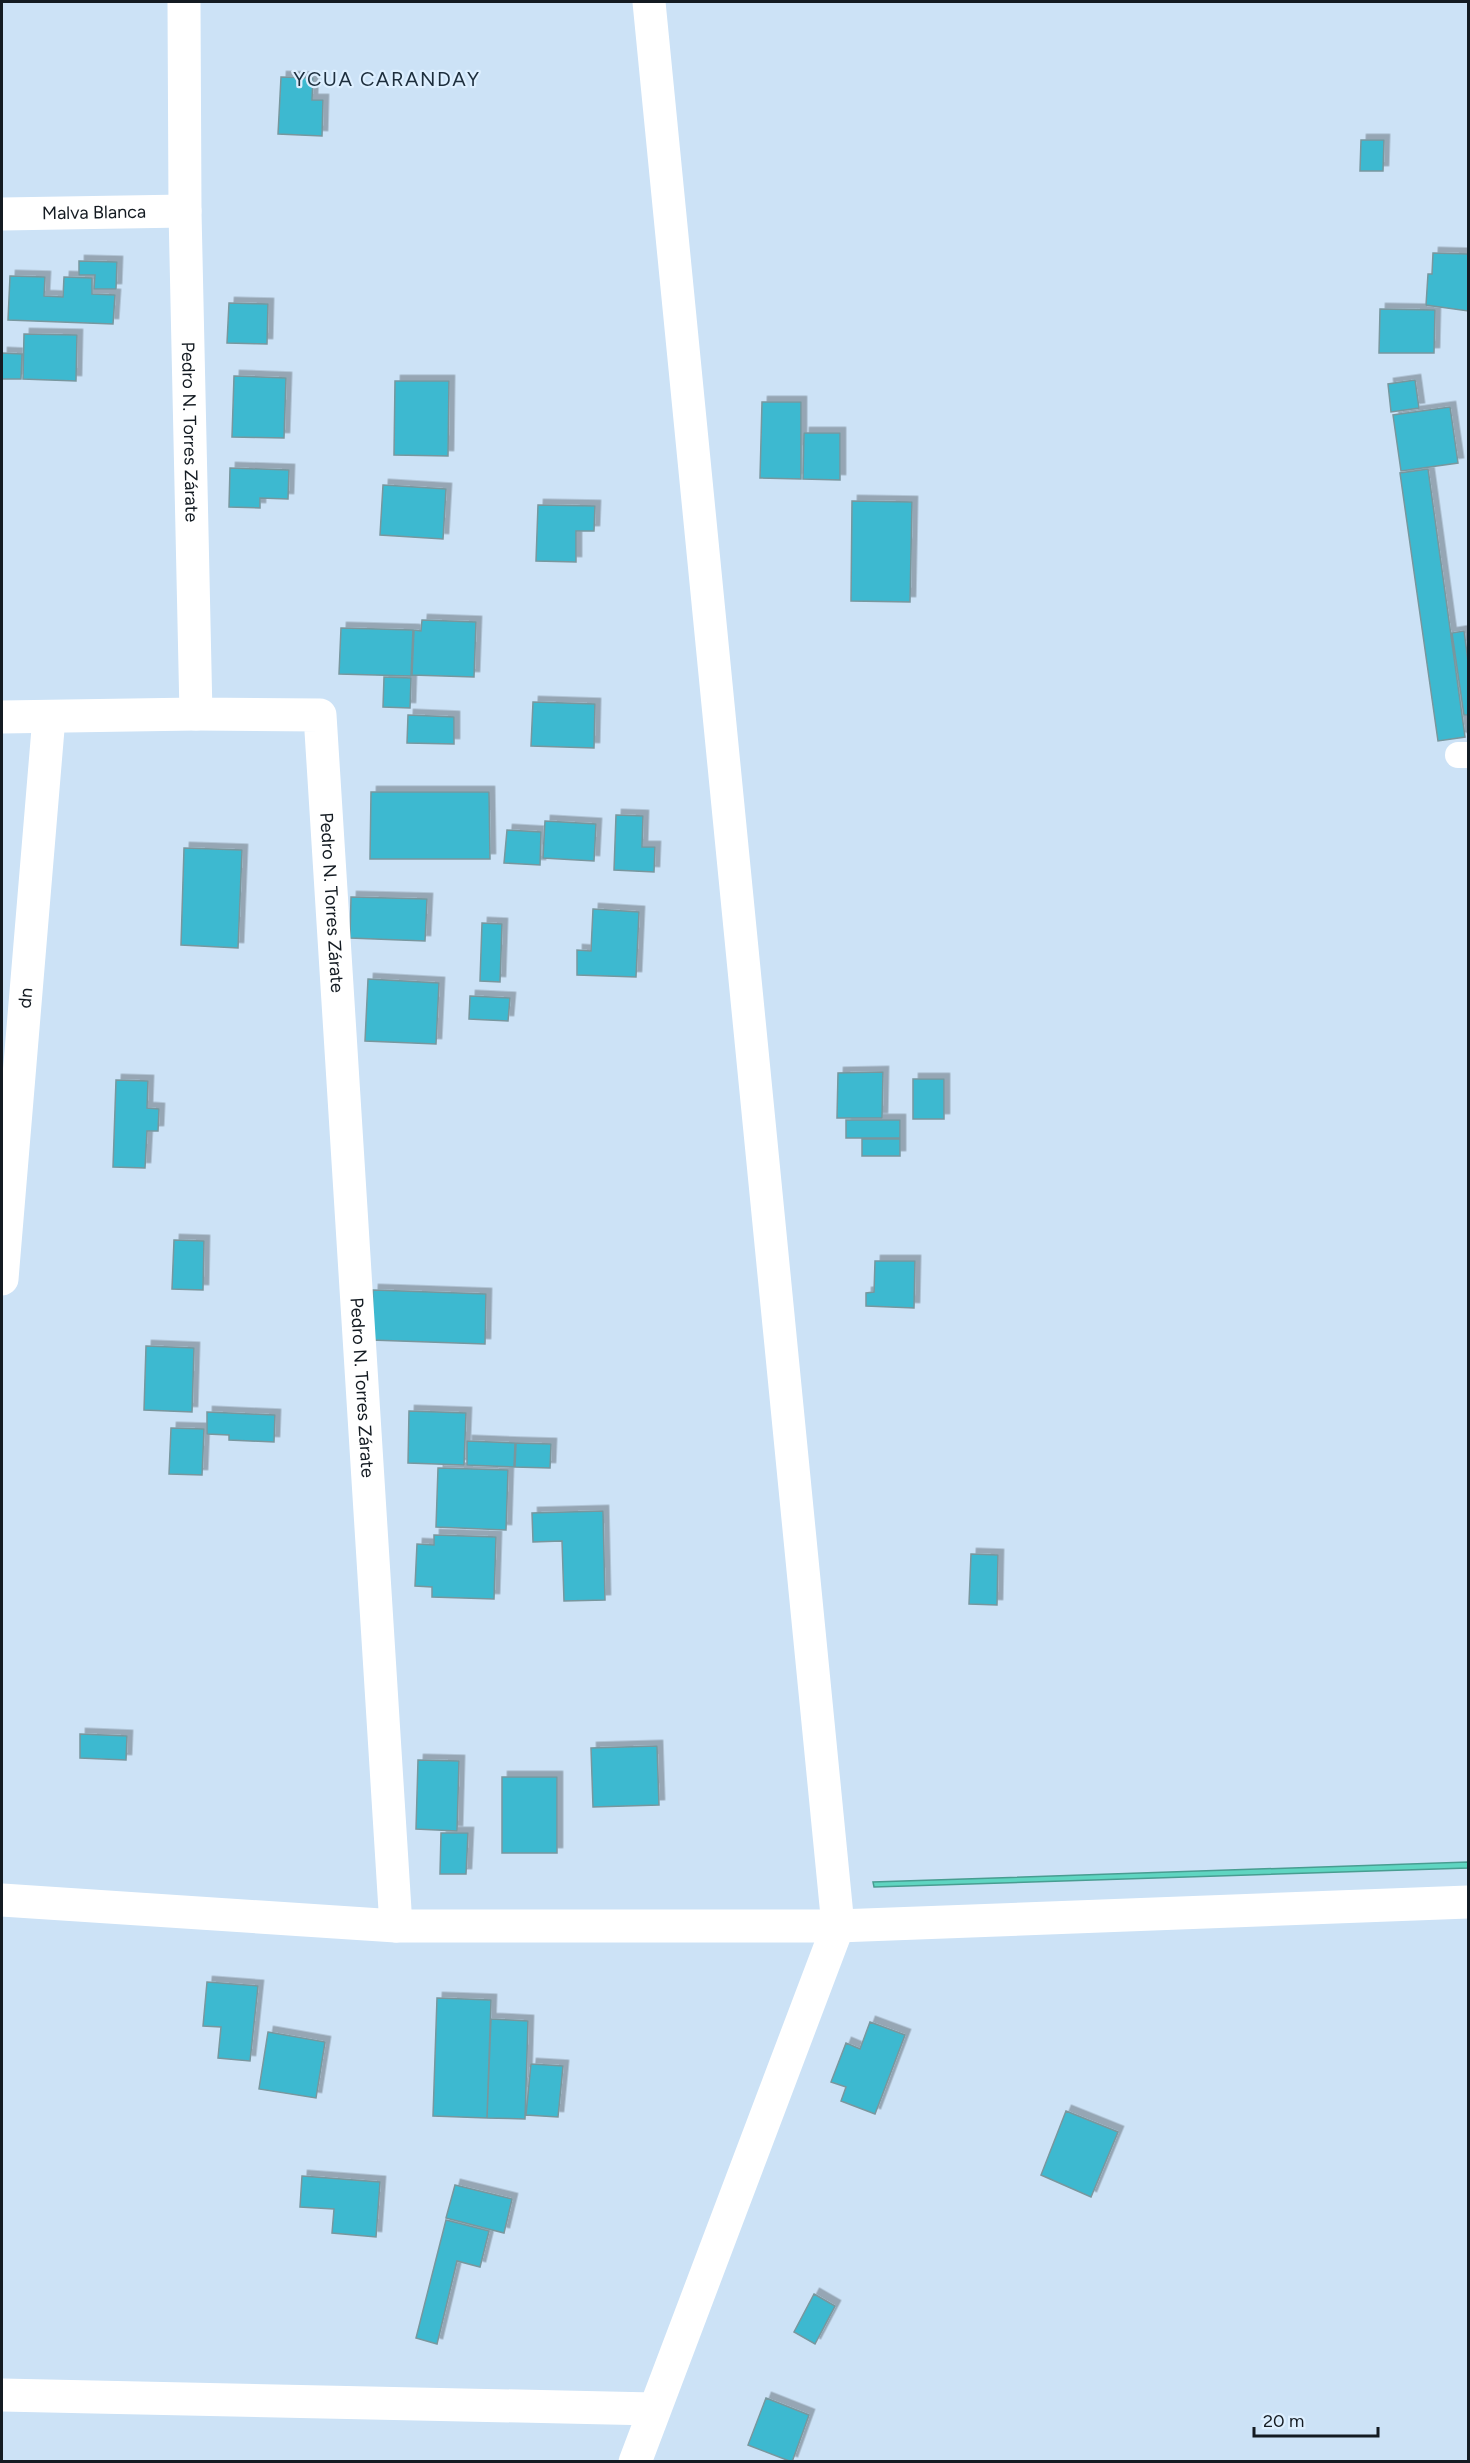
<svg xmlns="http://www.w3.org/2000/svg" width="1470" height="2463" viewBox="0 0 1470 2463" font-family="Figtree,sans-serif">
	<style>
		.water { fill: #5fd5c1; stroke: #489d91; stroke-width: 1.5 }
		.building { fill: #3db9d0; stroke: #78979e; stroke-width: 1.5; filter: url(#shadow) }
		.lines { fill: none; stroke-linecap: round; stroke-linejoin: round }
		.lane { stroke: #fff; stroke-width: 26 }
		.street { stroke: #fff; stroke-width: 33 }
		.labels { text-anchor: middle; stroke-width: 4.5; stroke-linejoin: round; paint-order: stroke }
		.street-label { font-size: 18px; fill: #141b22; stroke: #ddefff }
		.neighbourhood-label { font-size: 20px; letter-spacing: 1.5px; fill: #1d2e3d; stroke: #ddefff }
	</style>
	<defs>
		<filter id="shadow"><feDropShadow dx="5.5" dy="-5.5" stdDeviation="0" flood-color="#0004"/></filter>
	</defs>
	<rect width="100%" height="100%" fill="#cce2f6"/>
	<path class="water" d="M1468,1862V1868L874,1887L873,1882Z"/>
	<path class="building" d="M281,77L313,78L312,100H323L322,136L278,134Z
		M1361,140H1384L1383,171H1360Z
		M1433,253L1468,254V311L1426,305L1428,274H1432Z
		M79,261L117,262L116,289H94L95,275H79Z
		M10,276L45,277L44,296L63,297L64,277L92,278V294L115,295L113,324L8,320Z
		M229,303L268,304L267,344L227,343Z
		M1380,309L1435,310L1434,353H1379Z
		M24,334L77,335L76,381L23,379Z
		M2,353L22,354L21,379H2Z
		M234,376L286,378L284,438L232,437Z
		M1415,380L1419,408L1391,412L1388,384Z
		M395,381H449L448,456L394,455Z
		M762,402H801V479L760,478Z
		M1450,407L1458,463L1401,471L1393,415Z
		M804,433H840V480L803,479Z
		M230,468L289,470L288,499L260,498V508L229,507Z
		M1428,469L1465,737L1438,741L1400,473Z
		M383,485L446,489L443,539L380,535Z
		M852,501L912,502L910,602L851,601Z
		M538,505L595,506L594,531H576V562L536,561Z
		M422,620L476,622L474,677L412,675L414,630L421,631Z
		M341,628L413,630L411,676L339,674Z
		M1464,631L1468,661V715H1464L1452,633Z
		M384,677L411,678L410,708L383,707Z
		M533,702L595,704L594,748L531,746Z
		M408,715L454,717V744L407,743Z
		M371,792H489L490,859H370Z
		M616,815L643,816L642,847H655L654,872L614,870Z
		M545,821L596,824L594,861L543,858Z
		M507,830L541,832L540,865L504,863Z
		M184,848L242,850L238,948L181,945Z
		M351,897L427,899L425,941L350,938Z
		M593,909L639,912L636,977L577,975V950L591,951Z
		M482,923L502,924L500,982L480,981Z
		M368,979L439,983L436,1044L365,1041Z
		M470,996L510,998L508,1021L469,1019Z
		M883,1072L882,1118H837L838,1073Z
		M913,1079H944V1119H913Z
		M116,1080L148,1081L147,1108L159,1109L158,1131H147L145,1168L113,1167Z
		M846,1120H900V1138H846Z
		M862,1139H900V1156H862Z
		M174,1240L204,1241L203,1290L172,1289Z
		M875,1261H915L914,1308L866,1306V1293L874,1292Z
		M373,1290L486,1294L485,1344L371,1340Z
		M146,1346L194,1348L192,1412L144,1410Z
		M409,1411L466,1413L464,1465L408,1463Z
		M207,1412L275,1415L274,1442L229,1440V1435L207,1434Z
		M171,1428L204,1429L202,1475L169,1474Z
		M467,1441L515,1443L514,1467L467,1465Z
		M516,1443L551,1444L550,1468L515,1467Z
		M438,1468L508,1470L506,1530L436,1527Z
		M603,1511L605,1600L564,1601L562,1541L533,1542L532,1513Z
		M434,1535L496,1537L494,1599L432,1597V1587L415,1586L417,1544L434,1545Z
		M971,1554L998,1555L997,1605L969,1604Z
		M80,1734L127,1736L126,1760L80,1758Z
		M657,1746L659,1805L593,1807L591,1748Z
		M418,1760L459,1761L457,1831L416,1829Z
		M502,1777H557V1853H502Z
		M441,1833H468L466,1874H440Z
		M207,1982L258,1986L250,2061L218,2058L221,2027L203,2026Z
		M437,1998L491,2000L487,2118L433,2116Z
		M491,2019L528,2021L525,2119L487,2118Z
		M870,2022L905,2035L875,2114L841,2101L846,2087L831,2082L846,2043L860,2049Z
		M268,2032L325,2042L316,2098L259,2089Z
		M531,2064L563,2066L558,2117L526,2115Z
		M1066,2111L1118,2132L1091,2197L1041,2175Z
		M302,2176L380,2182L376,2237L332,2233L334,2209L300,2207Z
		M455,2185L512,2199L504,2233L446,2218Z
		M446,2220L489,2231L480,2267L457,2261L437,2344L416,2338Z
		M814,2294L835,2306L815,2344L794,2332Z
		M766,2398L809,2415L792,2462L748,2445Z"/>
	<g class="lines">
		<path class="lane" d="M1458,755H1468"/>
		<g class="street">
			<path id="s1" d="M184,2L185,211L196,714L320,715L396,1926"/>
			<path id="s2" d="M2,214L185,211"/>
			<path d="M2,717L196,714"/>
			<path id="s3" d="M2,1279L49,717"/>
			<path d="M2,1900L396,1926H838L1468,1902"/>
			<path d="M2,2395L654,2409"/>
			<path d="M635,2462L838,1926L649,2"/>
		</g>
	</g>
	<g class="labels">
		<g class="street-label">
			<text dy="6" stroke="none"><textPath href="#s2" startOffset="92">Malva Blanca</textPath></text>
			<text dy="6" stroke="none"><textPath href="#s1" startOffset="430">Pedro N. Torres Zárate</textPath></text>
			<text dy="6" stroke="none"><textPath href="#s1" startOffset="1024">Pedro N. Torres Zárate</textPath></text>
			<text dy="6" stroke="none"><textPath href="#s3" startOffset="282">dn</textPath></text>
			<text dy="6" stroke="none"><textPath href="#s1" startOffset="1510">Pedro N. Torres Zárate</textPath></text>
		</g>
		<g class="neighbourhood-label">
			<text x="387" y="86">YCUA CARANDAY</text>
		</g>
	</g>
	<rect width="1470" height="2463" fill="none" stroke="#141b22" stroke-width="6"/>
	<path d="M1254 2427v9h124v-9" fill="none" stroke="#141b22" stroke-width="3"/>
	<text x="1263" y="2427" font-size="18" fill="#141b22" stroke="#ddefff" stroke-width="4.5" paint-order="stroke">20 m</text>
</svg>
